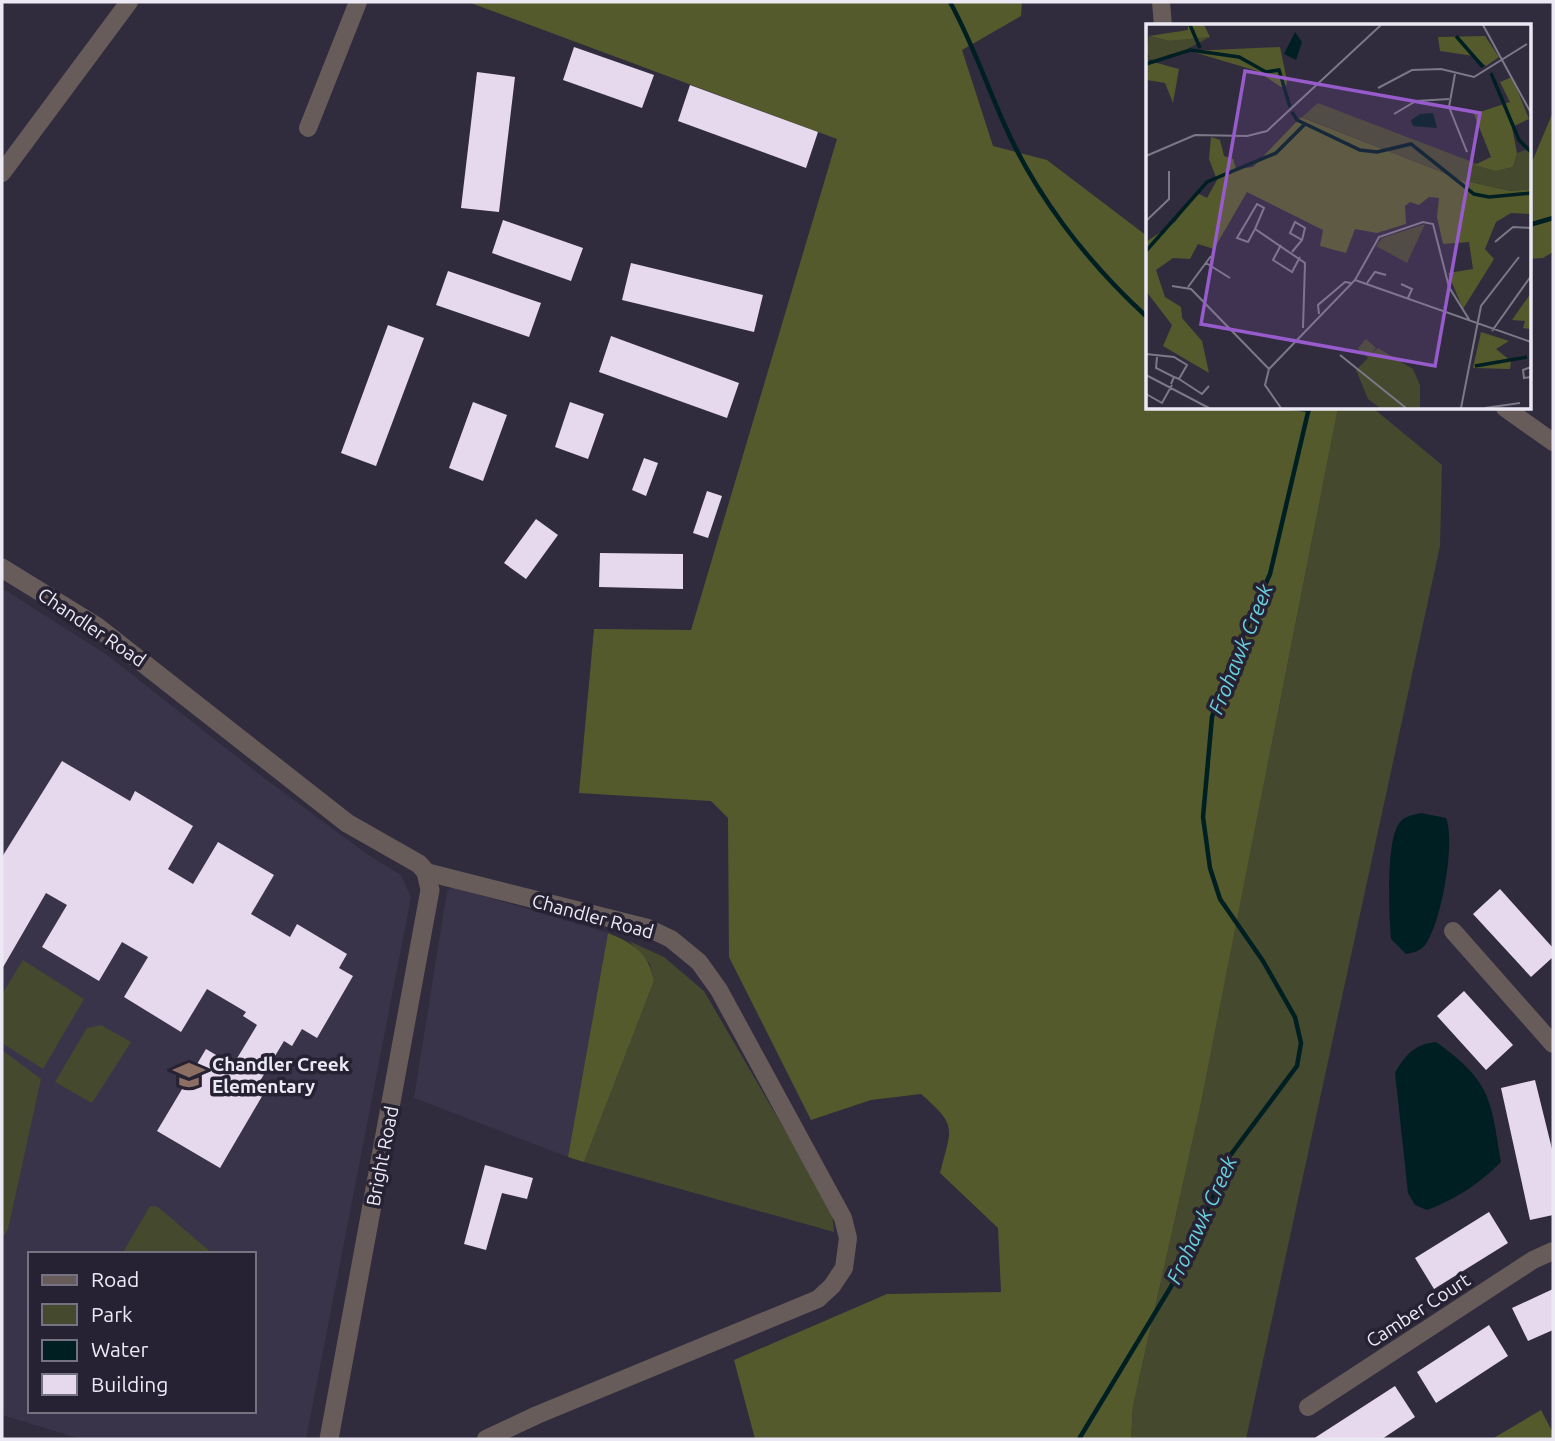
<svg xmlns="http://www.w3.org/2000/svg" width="1555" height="1441" viewBox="0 0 1555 1441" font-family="Ubuntu,sans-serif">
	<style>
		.built { fill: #3a344a; fill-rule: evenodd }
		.green { fill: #45492e }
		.forest { fill: #545a2c }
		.water { fill: #001f23 }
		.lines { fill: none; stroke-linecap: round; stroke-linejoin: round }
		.stream { stroke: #001f23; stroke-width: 4.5 }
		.building { fill: #e6d8ed }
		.minor { stroke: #675c5a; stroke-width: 18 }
		.tertiary { stroke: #675c5a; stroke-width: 19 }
		.labels { text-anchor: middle; stroke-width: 7; stroke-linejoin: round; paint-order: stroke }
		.street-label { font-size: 19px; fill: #ece9f5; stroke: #262233 }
		.poi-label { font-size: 19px; font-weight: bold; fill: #ece9f5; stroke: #262233; text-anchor: start }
		.water-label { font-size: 21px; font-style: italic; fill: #6ad0dd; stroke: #262233 }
		.inset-river { fill: none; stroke: #001f23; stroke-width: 3.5 }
		.inset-road { fill: none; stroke: #7b7887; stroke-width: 2 }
		.view { fill: #975bcc; fill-opacity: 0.15; stroke: #975bcc; stroke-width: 3.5 }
		.inset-edge { fill: none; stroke: #ece9f5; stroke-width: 3.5 }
	</style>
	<rect width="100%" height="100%" fill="#302c3d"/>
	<path class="built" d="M2,588L107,655L260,775L368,855L401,875L411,897L306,1439H81L2,1415ZM30,1254H254V1411H30Z
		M453,887L608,933L568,1157L414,1098L447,891Z"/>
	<path class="green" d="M1338,408H1373L1442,465L1440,546L1246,1439H1131L1133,1406L1201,1103Z
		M629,941L664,957L704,991L832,1211L834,1232L584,1162L654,981L650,964Z
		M23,960L84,999L43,1069L2,1043V994Z
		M101,1025L131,1042L92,1103L55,1082L87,1028Z
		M2,1050L41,1079L8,1229L2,1239Z
		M150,1206L158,1207L213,1254H122Z"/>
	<path class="forest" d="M468,2H1022L1021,16L962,50L993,146L1047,160L1147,236V408H1338L1201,1103L1133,1406L1131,1439H755L734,1360L887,1294L1001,1292L998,1228L940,1173C951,1128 959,1127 921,1094L871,1100L811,1120L729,957L728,818L711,801L579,793L594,629L691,630L837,139Z
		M1553,112V252L1543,258L1529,259V169Z
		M608,933C633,943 649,953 654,981L584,1162L568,1157Z
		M1541,1410L1553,1433V1439H1492Z"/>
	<path class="water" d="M1421,813L1446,818C1456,841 1441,925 1425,945C1420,951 1413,953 1406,954L1391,939C1389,915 1386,845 1398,825C1403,816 1413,815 1421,813Z
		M1436,1042C1491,1081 1491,1099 1501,1162C1479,1184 1456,1199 1427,1210L1415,1205L1408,1193L1395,1073C1405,1055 1415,1044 1436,1042Z"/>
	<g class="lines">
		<path class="stream" d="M950,2C971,40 985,80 1002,119C1034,194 1087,262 1147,317
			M1529,225L1553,218
			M1293,408L1309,410
			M1079,1439L1187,1260L1229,1157L1297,1066L1301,1043L1295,1017L1263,961L1220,899L1210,868L1203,817L1212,717L1226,674L1270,574L1309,408"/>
	</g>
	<path class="building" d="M574,47L654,75L642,108L563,80Z
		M477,72L515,77L499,212L461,208Z
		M690,85L818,132L806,168L678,121Z
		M503,220L583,248L571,281L492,253Z
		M631,263L763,295L754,332L622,300Z
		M448,271L541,303L529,337L436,305Z
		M388,325L424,338L376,466L341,453Z
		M611,336L739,383L727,418L599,372Z
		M473,402L507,415L483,481L449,468Z
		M570,402L604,414L588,459L555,447Z
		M644,458L658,463L646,496L632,490Z
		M707,491L722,496L708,538L693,533Z
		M536,519L558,535L526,579L504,563Z
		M600,553L683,554V589L599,587Z
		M62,761L130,801L135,791L193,826L168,869L193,884L218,842L274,875L251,914L290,937L297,924L347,954L339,968L353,976L317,1038L302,1029L292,1046L284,1041L260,1081L268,1086L220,1168L157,1131L206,1049L233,1065L257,1025L243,1016L246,1012L207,989L181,1032L124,997L148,957L122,942L99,981L42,947L67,905L46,893L2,969V857Z
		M1500,889L1553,948V957L1531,977L1473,914Z
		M1464,991L1513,1045L1486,1070L1437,1016Z
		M1535,1080L1553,1153V1215L1530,1220L1501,1088Z
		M485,1165L533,1178L527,1199L502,1193L486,1250L464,1244Z
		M1489,1212L1508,1243L1434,1289L1415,1258Z
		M1553,1289V1330L1528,1341L1512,1308Z
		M1489,1325L1508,1356L1436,1403L1417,1372Z
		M1395,1386L1415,1417L1382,1439H1313Z"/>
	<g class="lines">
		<path class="minor" d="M1161,2L1163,26
			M308,128L358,2
			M2,173L129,2
			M1505,408L1553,442
			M426,872L648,928L671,939L699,962L719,990L843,1218L848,1238L844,1268L832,1286L818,1299L537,1415L486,1439
			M1453,931L1553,1044
			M1308,1407L1533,1260L1553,1251"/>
		<path class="tertiary" d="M2,568L96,626L347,823L419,864L426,872L430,890L329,1439"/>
	</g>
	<defs>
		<symbol id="school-bare" viewBox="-9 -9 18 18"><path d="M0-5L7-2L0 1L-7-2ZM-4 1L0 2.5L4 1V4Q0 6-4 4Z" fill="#8d6e63" stroke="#262233" stroke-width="2.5" paint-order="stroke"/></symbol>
	</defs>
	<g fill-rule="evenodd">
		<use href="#school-bare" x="167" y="1053" width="44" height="44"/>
	</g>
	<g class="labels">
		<g class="street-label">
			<text transform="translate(92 627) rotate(34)" y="7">Chandler Road</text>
			<text transform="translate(593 916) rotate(15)" y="7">Chandler Road</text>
			<text transform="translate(382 1156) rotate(-79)" y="7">Bright Road</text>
			<text transform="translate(1418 1310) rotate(-33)" y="7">Camber Court</text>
		</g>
		<g class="poi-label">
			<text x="212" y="1071">Chandler Creek<tspan x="212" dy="22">Elementary</tspan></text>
		</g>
		<g class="water-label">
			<text transform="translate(1241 649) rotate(-68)" y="7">Frohawk Creek</text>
			<text transform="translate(1202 1220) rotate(-65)" y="7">Frohawk Creek</text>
		</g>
	</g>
	<g transform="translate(1146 24)">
		<rect width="385" height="385" fill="#302c3d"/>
		<path d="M3,12L24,17L64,13L43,24L44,27L11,36L0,35L4,32L0,31ZM172,79L350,147L367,143L371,129L385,124V165L366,167L316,156L156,93ZM279,200L261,239L230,222L236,214ZM220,315L230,324L225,330L232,324L267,345L274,361V384H234L222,375L210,346L222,334L212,324Z" fill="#45492e"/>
		<path d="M42,1H58L64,13L24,17L3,12L42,6ZM339,12L353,33L340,42L328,32L294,27L292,13ZM134,23L141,57L140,63H135L111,47L44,27ZM0,36L33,45L27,79L19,59L1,56ZM366,53L383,95L366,103L371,129L367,143L350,147L329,141L345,133L328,90L364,78L354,58ZM155,93L316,156L365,167L385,165V190L365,189L350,198L339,225L348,235L317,285L302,249L327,245L323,218L297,220L291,193L293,174L283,173L273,181L264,178L259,182L260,200L231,209L209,205L200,229L174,222L177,206L101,168L68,225L52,220L44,235L27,234L10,246L19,273L35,283L36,294L56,317L63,349L17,322L26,301L0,267V218L29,198L51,169L61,174L71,156L63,135L65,113L74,116L78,132L87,135L90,145L107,143ZM385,269V305L377,304L379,297L366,296ZM335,308L363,317L350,325L365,337L364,345L327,344Z" fill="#545a2c"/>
		<path d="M149,8L156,18L150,36L138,30ZM287,89L291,104L267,102L265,96L274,90Z" fill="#001f23"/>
		<path class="inset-river" d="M44,1L54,24M310,12L337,43M0,40L44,26L93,33L120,48L133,46L144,83M345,49L373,116L385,128M146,88L151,96L214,126L231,128L265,120L328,170L343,173L385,169M0,227L61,158L130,129L159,100M329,342L381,333"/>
		<path class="inset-road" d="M337,1L385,89M309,50L303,83L321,128M232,64L266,46L295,45L328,53L381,20M248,90L270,77L303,75M0,132L49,111L101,112L121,107L235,1M0,197L23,175V147M109,205L118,184L111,180L91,214L102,218L109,205L159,239L157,304M349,218L367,203L385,204M135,221L127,236L146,248L154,233M146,228L156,216L144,209L149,198L159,204L156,216M60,239L84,254M209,256L385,318M221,259L229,248L240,251M255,260L266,265L262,274M26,262L45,265L123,345M42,263L65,232M173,290L172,281L199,258L205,259M346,307L385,252M0,330L28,333L41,341L33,355L28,353M194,331L260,384M11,333L10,344L28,353L25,360M385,343L377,346L378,354L385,353M0,351L63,384M33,355L56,370L63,362M0,370L16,379L26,361M135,384L119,361L123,345L209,256L233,213L277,198L287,200L303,263L324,297M315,384L335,282L373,233M339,384L374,379"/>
		<path class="view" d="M99,47L334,89L289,342L55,300Z"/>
		<rect width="385" height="385" class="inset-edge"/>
	</g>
	<rect width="1555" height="1441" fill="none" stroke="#ece9f5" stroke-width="7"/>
	<rect x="28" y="1252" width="228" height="161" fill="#262233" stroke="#757281" stroke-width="2"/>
	<rect x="42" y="1275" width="35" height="10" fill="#675c5a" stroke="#757281" stroke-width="2"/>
	<text x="91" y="1287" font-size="21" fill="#ece9f5">Road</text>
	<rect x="42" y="1304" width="35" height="21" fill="#45492e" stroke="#757281" stroke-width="2"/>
	<text x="91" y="1322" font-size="21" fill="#ece9f5">Park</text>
	<rect x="42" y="1340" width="35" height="21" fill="#001f23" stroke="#757281" stroke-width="2"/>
	<text x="91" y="1357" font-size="21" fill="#ece9f5">Water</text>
	<rect x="42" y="1374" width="35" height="21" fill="#e6d8ed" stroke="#757281" stroke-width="2"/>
	<text x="91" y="1392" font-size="21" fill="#ece9f5">Building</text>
</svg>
